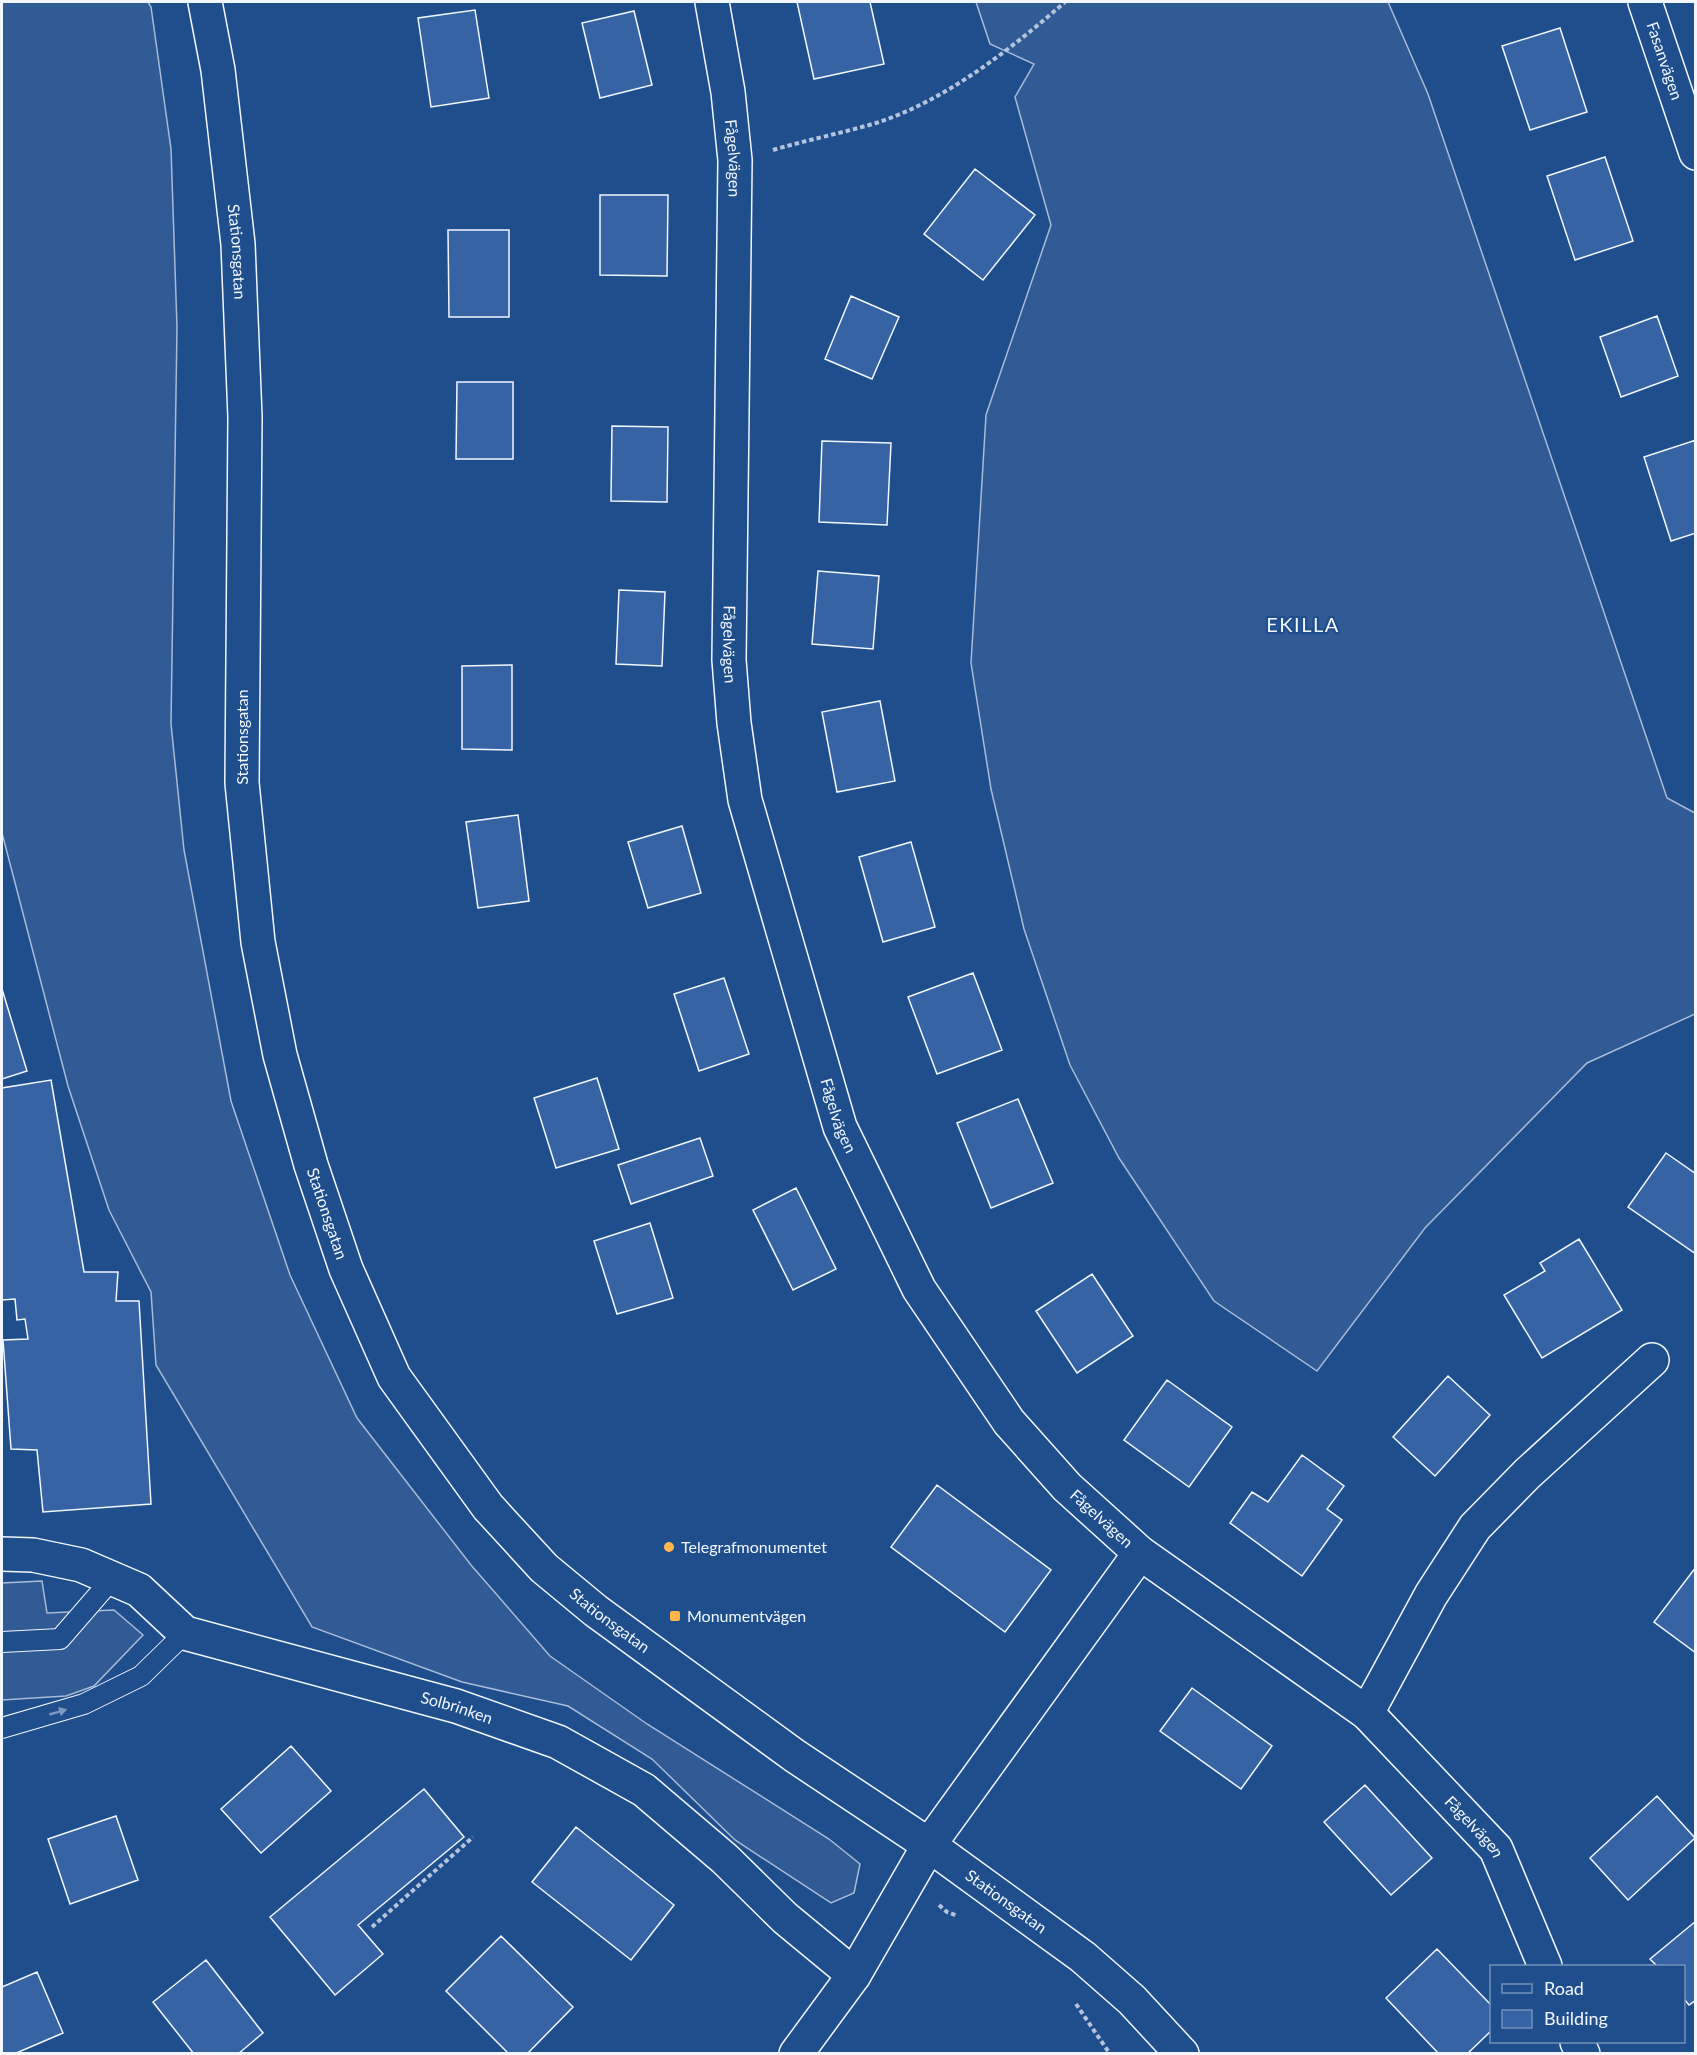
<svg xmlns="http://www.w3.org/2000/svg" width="1697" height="2055" viewBox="0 0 1697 2055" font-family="Lato,sans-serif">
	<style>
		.built { fill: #305b95; stroke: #a8bbd7; stroke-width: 1.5 }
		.building { fill: #3563a3; stroke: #f2f6ff; stroke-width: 1.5 }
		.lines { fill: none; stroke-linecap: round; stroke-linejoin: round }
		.service-casing { stroke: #f2f6ff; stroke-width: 22 }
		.minor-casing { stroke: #f2f6ff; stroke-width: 36 }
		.tertiary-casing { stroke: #f2f6ff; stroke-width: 36 }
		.path { stroke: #b3c4dc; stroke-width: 4; stroke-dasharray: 4.5 3; stroke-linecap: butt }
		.service { stroke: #1f4e8c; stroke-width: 20 }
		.minor { stroke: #1f4e8c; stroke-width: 33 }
		.tertiary { stroke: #1f4e8c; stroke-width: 33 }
		.oneway { fill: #7e9ac0 }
		.poi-dot { fill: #ffb74d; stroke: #1f4e8c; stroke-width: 2 }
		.labels { text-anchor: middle; stroke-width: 4.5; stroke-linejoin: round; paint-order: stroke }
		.street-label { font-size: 16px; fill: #f2f6ff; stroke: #1f4e8c }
		.poi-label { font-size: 16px; fill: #f2f6ff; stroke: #1f4e8c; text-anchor: start }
		.quarter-label { font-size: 20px; letter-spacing: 1.5px; fill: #f2f6ff; stroke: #1f4e8c }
	</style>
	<rect width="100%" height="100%" fill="#1f4e8c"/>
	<path class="built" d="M2,2H148L151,7L171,149L177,327L171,724L184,850L231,1101L290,1275L357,1418L471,1565L550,1656L647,1724L829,1839L860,1864L854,1893L831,1903L735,1840L652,1759L568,1706L462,1682L312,1627L156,1365L151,1292L109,1210L68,1086L2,833Z
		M976,2H1388L1428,94L1667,798L1695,813V1014L1587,1063L1425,1228L1317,1371L1214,1301L1119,1158L1070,1065L1024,929L991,789L971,663L986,415L1051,225L1015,97L1034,64L990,44Z
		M42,1581L47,1613L114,1610L143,1635L94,1686L66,1696L2,1700V1583Z"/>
	<path class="building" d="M797,2H870L884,64L814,79Z
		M475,10L489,98L431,107L418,18Z
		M634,11L652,85L600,98L582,23Z
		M1560,28L1587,112L1530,130L1502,46Z
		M1605,157L1633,241L1575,260L1547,176Z
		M975,169L1035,215L983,280L924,234Z
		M600,195H668L667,276L600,275Z
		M448,230H509V317H449Z
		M851,296L899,317L872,379L825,359Z
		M1657,316L1678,376L1621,397L1600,337Z
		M457,382H513V459H456Z
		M612,426L668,427L667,502L611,501Z
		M1696,440V533L1671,541L1644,457Z
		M822,441L891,443L887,525L819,522Z
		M818,571L879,576L873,649L812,644Z
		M619,590L665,592L662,666L616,664Z
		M512,665V750L462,749V666Z
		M880,701L895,781L837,792L822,712Z
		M518,815L529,901L478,908L466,822Z
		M682,826L701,893L648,908L628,842Z
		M911,842L935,927L883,942L859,857Z
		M973,973L1002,1050L937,1074L908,997Z
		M724,978L749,1054L699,1071L674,994Z
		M2,989L27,1071L2,1079Z
		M597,1078L619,1149L556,1168L534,1098Z
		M51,1080L84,1272H118L116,1301H139L151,1504L43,1512L37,1450L11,1449L3,1340L28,1339L25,1319L17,1320L15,1299L2,1300V1088Z
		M1018,1099L1053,1183L991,1208L957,1123Z
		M700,1138L713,1176L631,1204L618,1165Z
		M1666,1153L1696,1174V1254L1628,1207Z
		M796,1188L836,1269L793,1290L753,1210Z
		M650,1223L673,1298L617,1314L594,1241Z
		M1579,1239L1622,1310L1542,1358L1504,1295L1545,1271L1540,1263Z
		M1092,1274L1133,1336L1077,1373L1036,1311Z
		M1448,1376L1490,1415L1435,1476L1393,1437Z
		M1167,1380L1232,1427L1189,1487L1124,1440Z
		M1302,1455L1344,1486L1327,1509L1342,1520L1302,1576L1230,1523L1252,1492L1268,1502Z
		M937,1485L1051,1570L1005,1632L891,1547Z
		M1696,1567V1653L1654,1622Z
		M1192,1688L1272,1746L1241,1789L1160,1731Z
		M291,1746L331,1791L261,1853L221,1809Z
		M1365,1785L1432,1858L1391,1895L1324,1822Z
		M424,1789L464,1837L358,1925L383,1954L335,1995L270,1917Z
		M1657,1796L1695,1838L1628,1900L1590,1858Z
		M116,1816L138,1880L70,1904L48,1839Z
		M576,1827L674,1905L631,1960L532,1882Z
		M1696,1921V2000L1689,2005L1684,1999V1966H1657L1650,1959Z
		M501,1936L573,2007L527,2054H509L446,1991Z
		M1437,1949L1492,2006V2030L1467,2054H1439L1386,1998Z
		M206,1960L263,2033L238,2054H194L153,2002Z
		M37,1972L63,2033L14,2054H2V1987Z"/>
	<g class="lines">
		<defs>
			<path id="service" d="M2,1642L60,1639L112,1579
				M2,1728L84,1704L141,1676L185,1633"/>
			<g id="minor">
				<path id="s1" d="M712,2L728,92L735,160L729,660L734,723L745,800L840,1127L919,1289L1009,1422L1067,1487L1140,1553L1367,1713L1496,1849L1545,1966"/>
				<path id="s2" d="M1645,2L1696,153"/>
				<path id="s3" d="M2,1554L33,1555L81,1565L139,1590L185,1633L456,1706L558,1742L644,1790L725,1859L785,1918L854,1975"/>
				<path d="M1367,1713L1431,1595L1475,1527L1527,1474L1652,1360"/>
				<path d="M1577,2042L1583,2054"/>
				<path d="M796,2054L854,1975L929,1845L1140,1553"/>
			</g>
			<g id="tertiary">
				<path id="s4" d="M205,2L218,70L238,244L245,417L242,783L258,942L280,1055L311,1165L346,1269L394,1377L488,1507L544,1568L596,1611L795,1756L929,1845L1083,1957L1132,2000L1182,2054"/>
			</g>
		</defs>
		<use href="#service" class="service-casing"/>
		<use href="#minor" class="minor-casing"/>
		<use href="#tertiary" class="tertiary-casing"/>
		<path class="path" d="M773,150C807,140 842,133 876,123C945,101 1011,49 1065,2
			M939,1905L947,1912L958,1916
			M372,1927L473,1837
			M1076,2004L1110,2054"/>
		<use href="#service" class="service"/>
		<use href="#minor" class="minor"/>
		<use href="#tertiary" class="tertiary"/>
	</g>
	<defs><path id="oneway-solid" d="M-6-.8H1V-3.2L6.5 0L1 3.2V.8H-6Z" transform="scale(1.5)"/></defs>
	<use class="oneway" href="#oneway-solid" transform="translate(58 1712) rotate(-16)"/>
	<g class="poi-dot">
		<circle cx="669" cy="1547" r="6"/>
		<rect x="669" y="1610" width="12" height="12" rx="3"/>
	</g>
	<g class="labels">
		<g class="street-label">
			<text dy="6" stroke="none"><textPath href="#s2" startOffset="62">Fasanvägen</textPath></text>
			<text dy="6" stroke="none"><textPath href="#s1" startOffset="158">Fågelvägen</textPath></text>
			<text dy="6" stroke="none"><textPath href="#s4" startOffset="252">Stationsgatan</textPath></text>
			<text dy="6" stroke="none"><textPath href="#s1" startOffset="644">Fågelvägen</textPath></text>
			<text transform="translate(242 737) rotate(-90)" y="6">Stationsgatan</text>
			<text dy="6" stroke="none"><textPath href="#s1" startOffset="1130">Fågelvägen</textPath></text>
			<text dy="6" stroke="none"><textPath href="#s4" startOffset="1224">Stationsgatan</textPath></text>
			<text dy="6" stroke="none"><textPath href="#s1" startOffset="1616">Fågelvägen</textPath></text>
			<text dy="6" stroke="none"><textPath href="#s4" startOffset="1728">Stationsgatan</textPath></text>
			<text dy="6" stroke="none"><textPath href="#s3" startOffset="488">Solbrinken</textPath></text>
			<text dy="6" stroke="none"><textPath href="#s1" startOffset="2102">Fågelvägen</textPath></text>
			<text dy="6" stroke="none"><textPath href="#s4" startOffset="2214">Stationsgatan</textPath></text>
		</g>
		<g class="poi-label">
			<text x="681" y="1553">Telegrafmonumentet</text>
			<text x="687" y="1622">Monumentvägen</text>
		</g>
		<g class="quarter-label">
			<text x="1303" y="632">EKILLA</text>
		</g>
	</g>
	<rect width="1697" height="2055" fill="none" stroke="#f2f6ff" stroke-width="6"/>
	<rect x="1490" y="1965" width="195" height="78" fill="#1f4e8c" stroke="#7391ba" stroke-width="1.5"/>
	<rect x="1502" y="1984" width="30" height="9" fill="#1f4e8c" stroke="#7391ba" stroke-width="1.5"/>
	<text x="1544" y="1995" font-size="18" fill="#f2f6ff">Road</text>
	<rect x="1502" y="2010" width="30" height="18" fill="#3563a3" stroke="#7391ba" stroke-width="1.5"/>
	<text x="1544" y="2025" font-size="18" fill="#f2f6ff">Building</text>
</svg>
